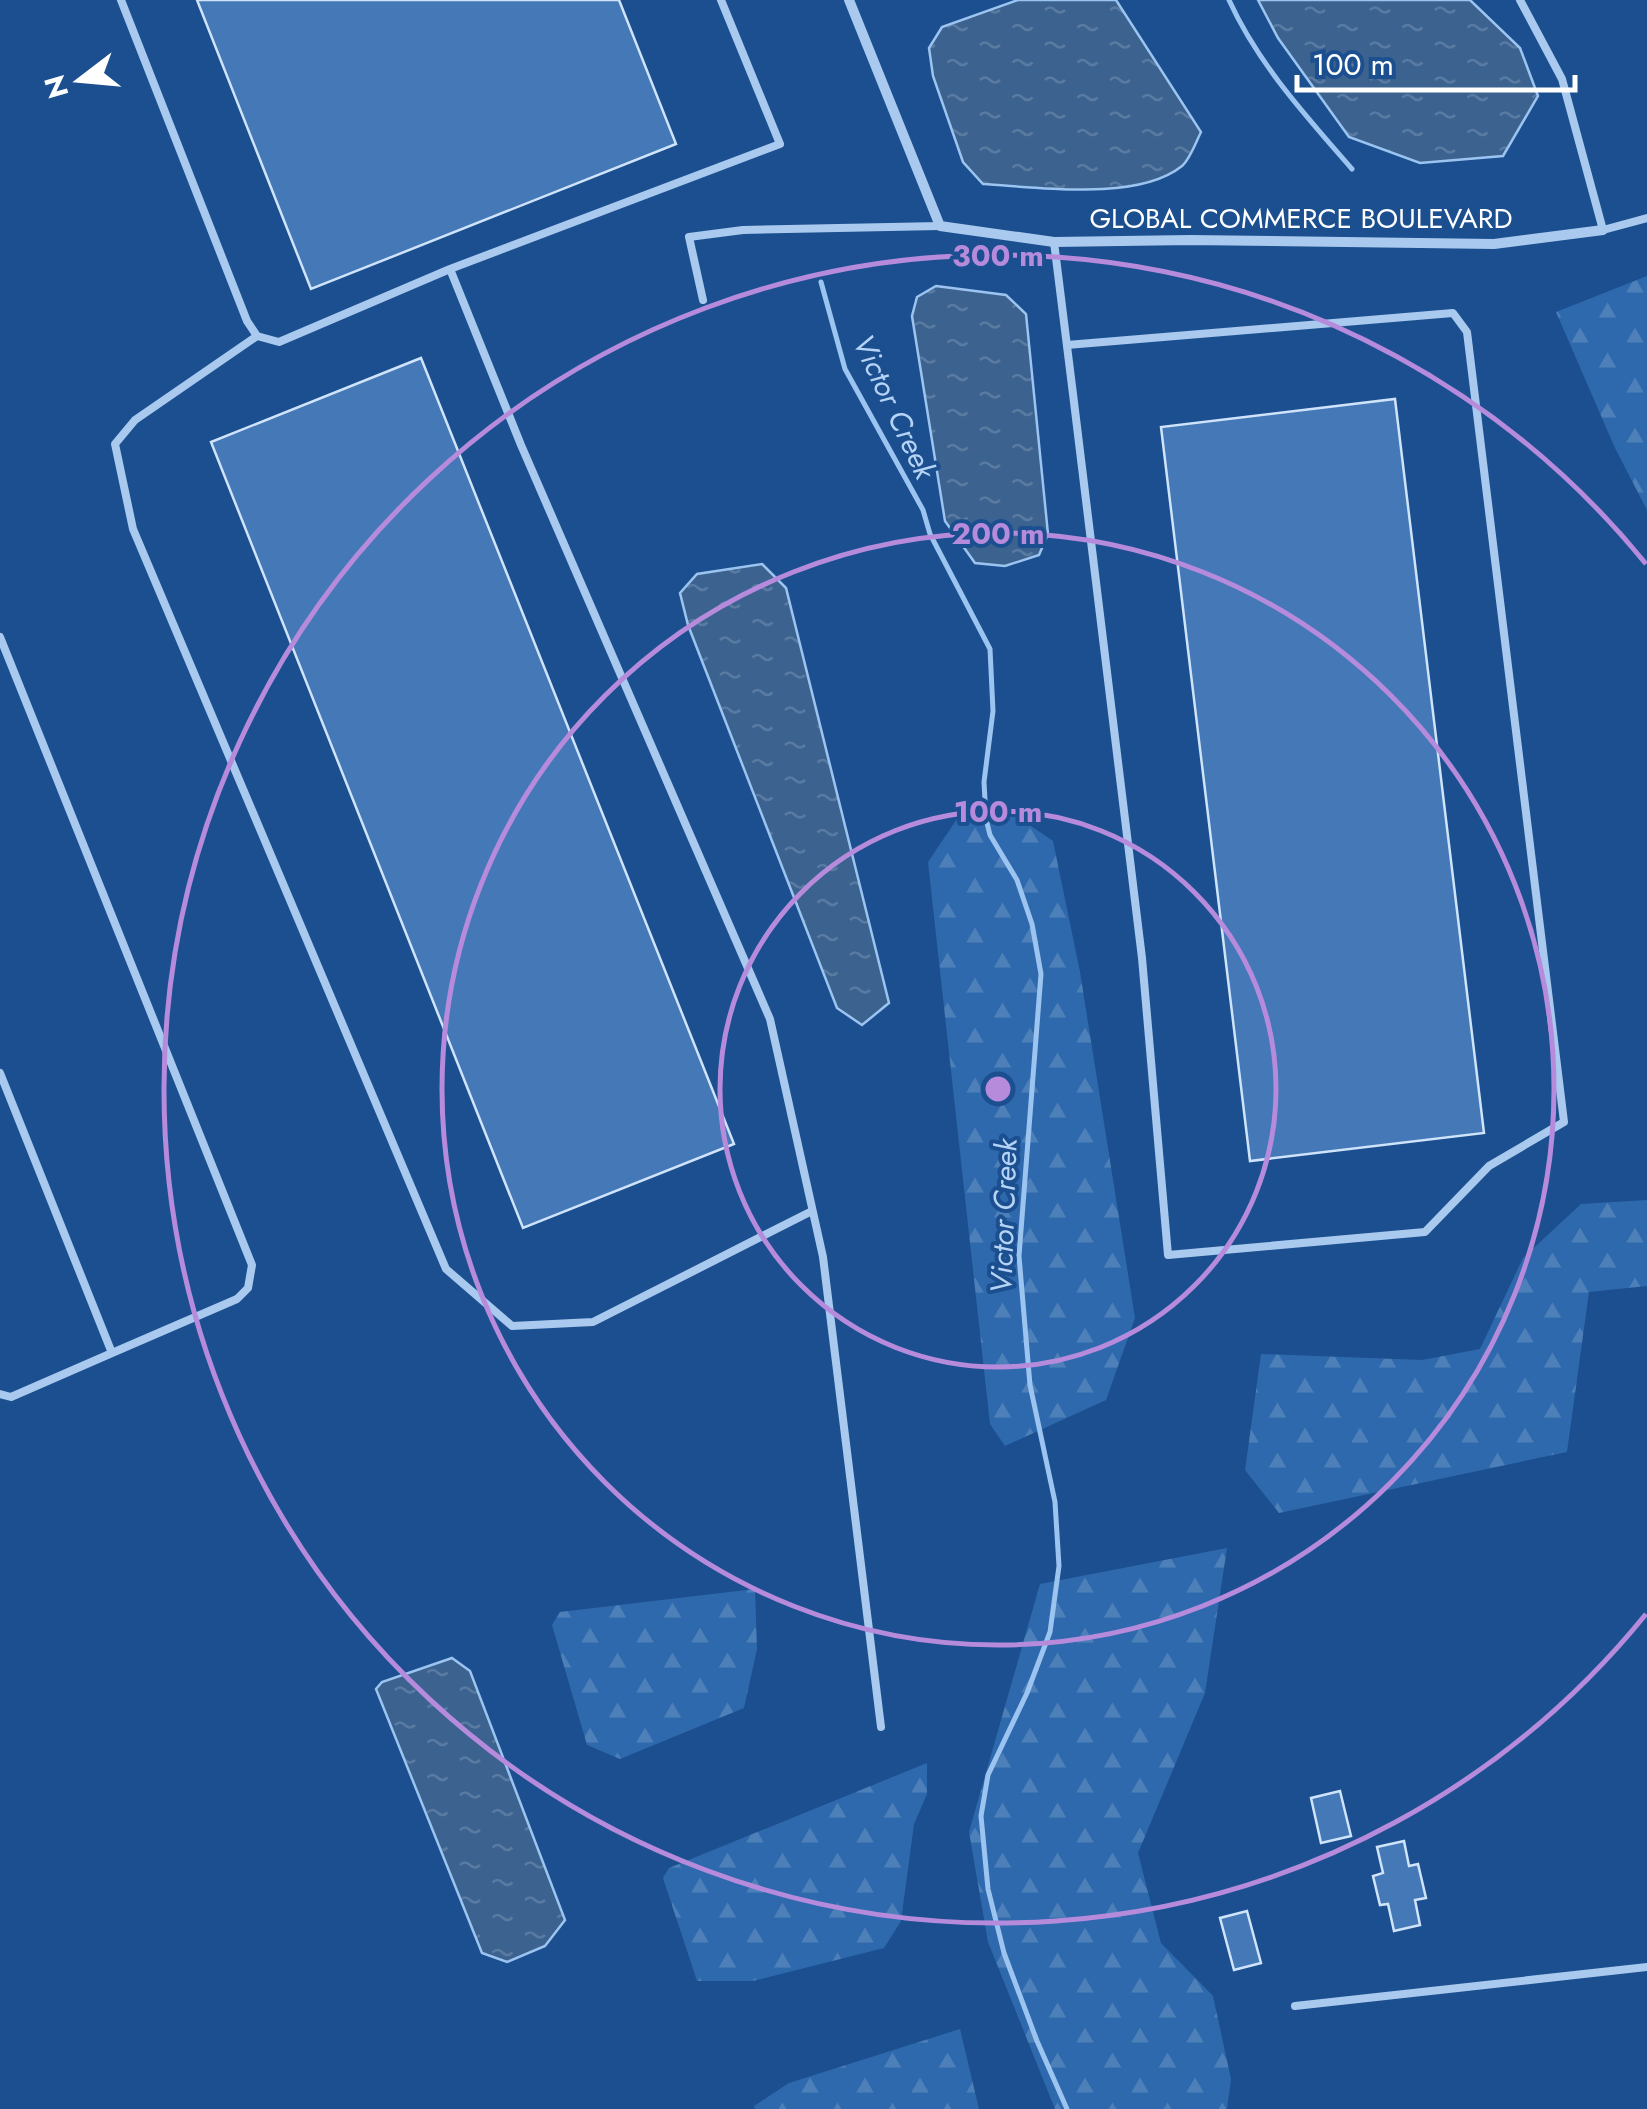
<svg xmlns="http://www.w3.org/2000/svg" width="1647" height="2109" viewBox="0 0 1647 2109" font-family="Jost,sans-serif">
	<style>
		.forest { fill: url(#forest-firs) }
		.water { fill: url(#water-ripples); stroke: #9cc4f0; stroke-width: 2.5 }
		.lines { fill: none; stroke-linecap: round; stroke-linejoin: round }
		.stream { stroke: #9cc4f0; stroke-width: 5 }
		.building { fill: #4478b7; stroke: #cfe3fa; stroke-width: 2.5 }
		.service { stroke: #a9c9ee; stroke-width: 8 }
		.minor { stroke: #a9c9ee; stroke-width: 10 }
		.ring { fill: none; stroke: #b68bdc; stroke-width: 5 }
		.labels { text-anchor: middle; stroke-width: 8; stroke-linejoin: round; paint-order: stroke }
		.street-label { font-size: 28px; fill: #fff; stroke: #1b4f8f }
		.water-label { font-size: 30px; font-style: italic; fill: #b5d3f5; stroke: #1b4f8f }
		.centre { fill: #b68bdc; stroke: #1b4f8f; stroke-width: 5 }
		.ring-label { font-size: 30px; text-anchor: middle; font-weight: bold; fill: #b68bdc; stroke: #1b4f8f; stroke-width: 8; stroke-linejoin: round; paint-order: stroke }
	</style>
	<defs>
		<pattern id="forest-firs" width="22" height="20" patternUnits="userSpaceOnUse" patternTransform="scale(2.5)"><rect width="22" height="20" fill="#2e69ad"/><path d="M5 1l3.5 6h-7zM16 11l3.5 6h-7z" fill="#4d80b9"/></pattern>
		<pattern id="water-ripples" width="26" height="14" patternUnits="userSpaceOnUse" patternTransform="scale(2.5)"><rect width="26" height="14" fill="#3c6290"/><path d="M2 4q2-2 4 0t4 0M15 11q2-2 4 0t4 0" fill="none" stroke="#597aa1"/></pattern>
	</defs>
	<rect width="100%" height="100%" fill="#1b4f8f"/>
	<path class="forest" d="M1647,276V510L1615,448L1556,312Z
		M959,816L1018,817L1053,841L1080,972L1135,1318L1106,1400L1005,1446L990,1424L928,862Z
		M1647,1200V1286L1589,1292L1567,1452L1279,1513L1245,1470L1261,1354L1422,1360L1480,1349L1523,1258L1581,1204Z
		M1227,1548L1205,1693L1138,1853L1161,1943L1213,1996L1231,2079L1227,2109H1055L988,1942L969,1832L1040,1584Z
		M755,1589L757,1649L744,1708L620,1759L587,1745L552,1625L560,1612Z
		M927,1763V1794L914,1824L901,1921L884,1948L753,1981H697L663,1878L669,1868Z
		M960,2029L979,2109H755L754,2106L789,2083Z"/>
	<path class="water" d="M1018,0H1116L1201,132C1196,142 1190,159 1182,166C1137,202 1037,187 983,184L963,162L933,76L929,48L942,27Z
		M1258,0H1470L1520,48L1538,96L1503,156L1420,163L1349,137L1278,38Z
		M936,286L1006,295L1026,314L1048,534L1039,555L1005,566L975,563L945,521L912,316L917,297Z
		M762,564L786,588L889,1003L862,1025L837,1008L688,625L680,593L697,574Z
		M452,1658L470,1671L565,1920L545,1946L507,1962L482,1953L376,1689L382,1682Z"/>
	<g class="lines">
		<path class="stream" d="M1229,0C1258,64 1306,116 1352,169
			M821,282L845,369L923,510L930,534L990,649L993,711L984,782L986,819L990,835L1017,880L1032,924L1041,974L1019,1256L1030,1385L1055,1502L1059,1566L1050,1632L1027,1693L988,1775L981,1816L988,1889L1004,1953L1037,2041L1067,2109"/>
	</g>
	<path class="building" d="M197,0H619L676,144L311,289Z
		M421,358L734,1144L523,1228L211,442Z
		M1395,399L1484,1133L1250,1161L1161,427Z
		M1340,1791L1351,1836L1321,1843L1311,1798Z
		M1404,1841L1409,1866L1418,1864L1426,1898L1415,1900L1420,1925L1394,1931L1388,1904L1380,1905L1373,1876L1383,1873L1377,1847Z
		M1247,1911L1261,1963L1234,1970L1220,1918Z"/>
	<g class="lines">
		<path class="service" d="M121,0L247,321L257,336L279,342L450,269L780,144L721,0
			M1520,0L1562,79L1603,230L1647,218
			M1054,242L1073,394L1142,958L1168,1255L1425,1232L1489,1166L1564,1122L1467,332L1453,313L1067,345
			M450,269L521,445L770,1019L823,1257L881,1727
			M703,300L689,237L743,230L940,226
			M257,336L135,420L115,444L133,529L446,1269L512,1326L593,1322L812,1211
			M0,637L252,1265L248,1288L237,1299L112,1353L0,1073
			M0,1394L11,1397L112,1353
			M1295,2006L1647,1967"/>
		<path class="minor" d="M849,0L940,226L1054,242L1190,240L1494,244L1603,230"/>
	</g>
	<g class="ring">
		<circle cx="998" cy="1089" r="278"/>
		<circle cx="998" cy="1089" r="556"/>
		<path d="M1646 1614A834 834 0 1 1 1646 564"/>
	</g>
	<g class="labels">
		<g class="street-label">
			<text x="1301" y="228">GLOBAL COMMERCE BOULEVARD</text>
		</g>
		<g class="water-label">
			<text transform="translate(894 407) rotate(65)" y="10">Victor Creek</text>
			<text transform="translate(1004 1216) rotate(-88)" y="10">Victor Creek</text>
		</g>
	</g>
	<circle cx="998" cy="1089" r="15" class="centre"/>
	<g class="ring-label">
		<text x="998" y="266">300 m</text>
		<text x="998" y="544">200 m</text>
		<text x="998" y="822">100 m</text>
	</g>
	<g transform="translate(80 80) rotate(254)" stroke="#1b4f8f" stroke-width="8" paint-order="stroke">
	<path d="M0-8L18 38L0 25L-18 38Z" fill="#ffffff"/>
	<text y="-15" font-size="28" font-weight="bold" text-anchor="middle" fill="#ffffff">N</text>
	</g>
	<path d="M1297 75v15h278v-15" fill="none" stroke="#ffffff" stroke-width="5"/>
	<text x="1312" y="75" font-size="30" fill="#ffffff" stroke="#1b4f8f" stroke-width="8" paint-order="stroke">100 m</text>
</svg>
